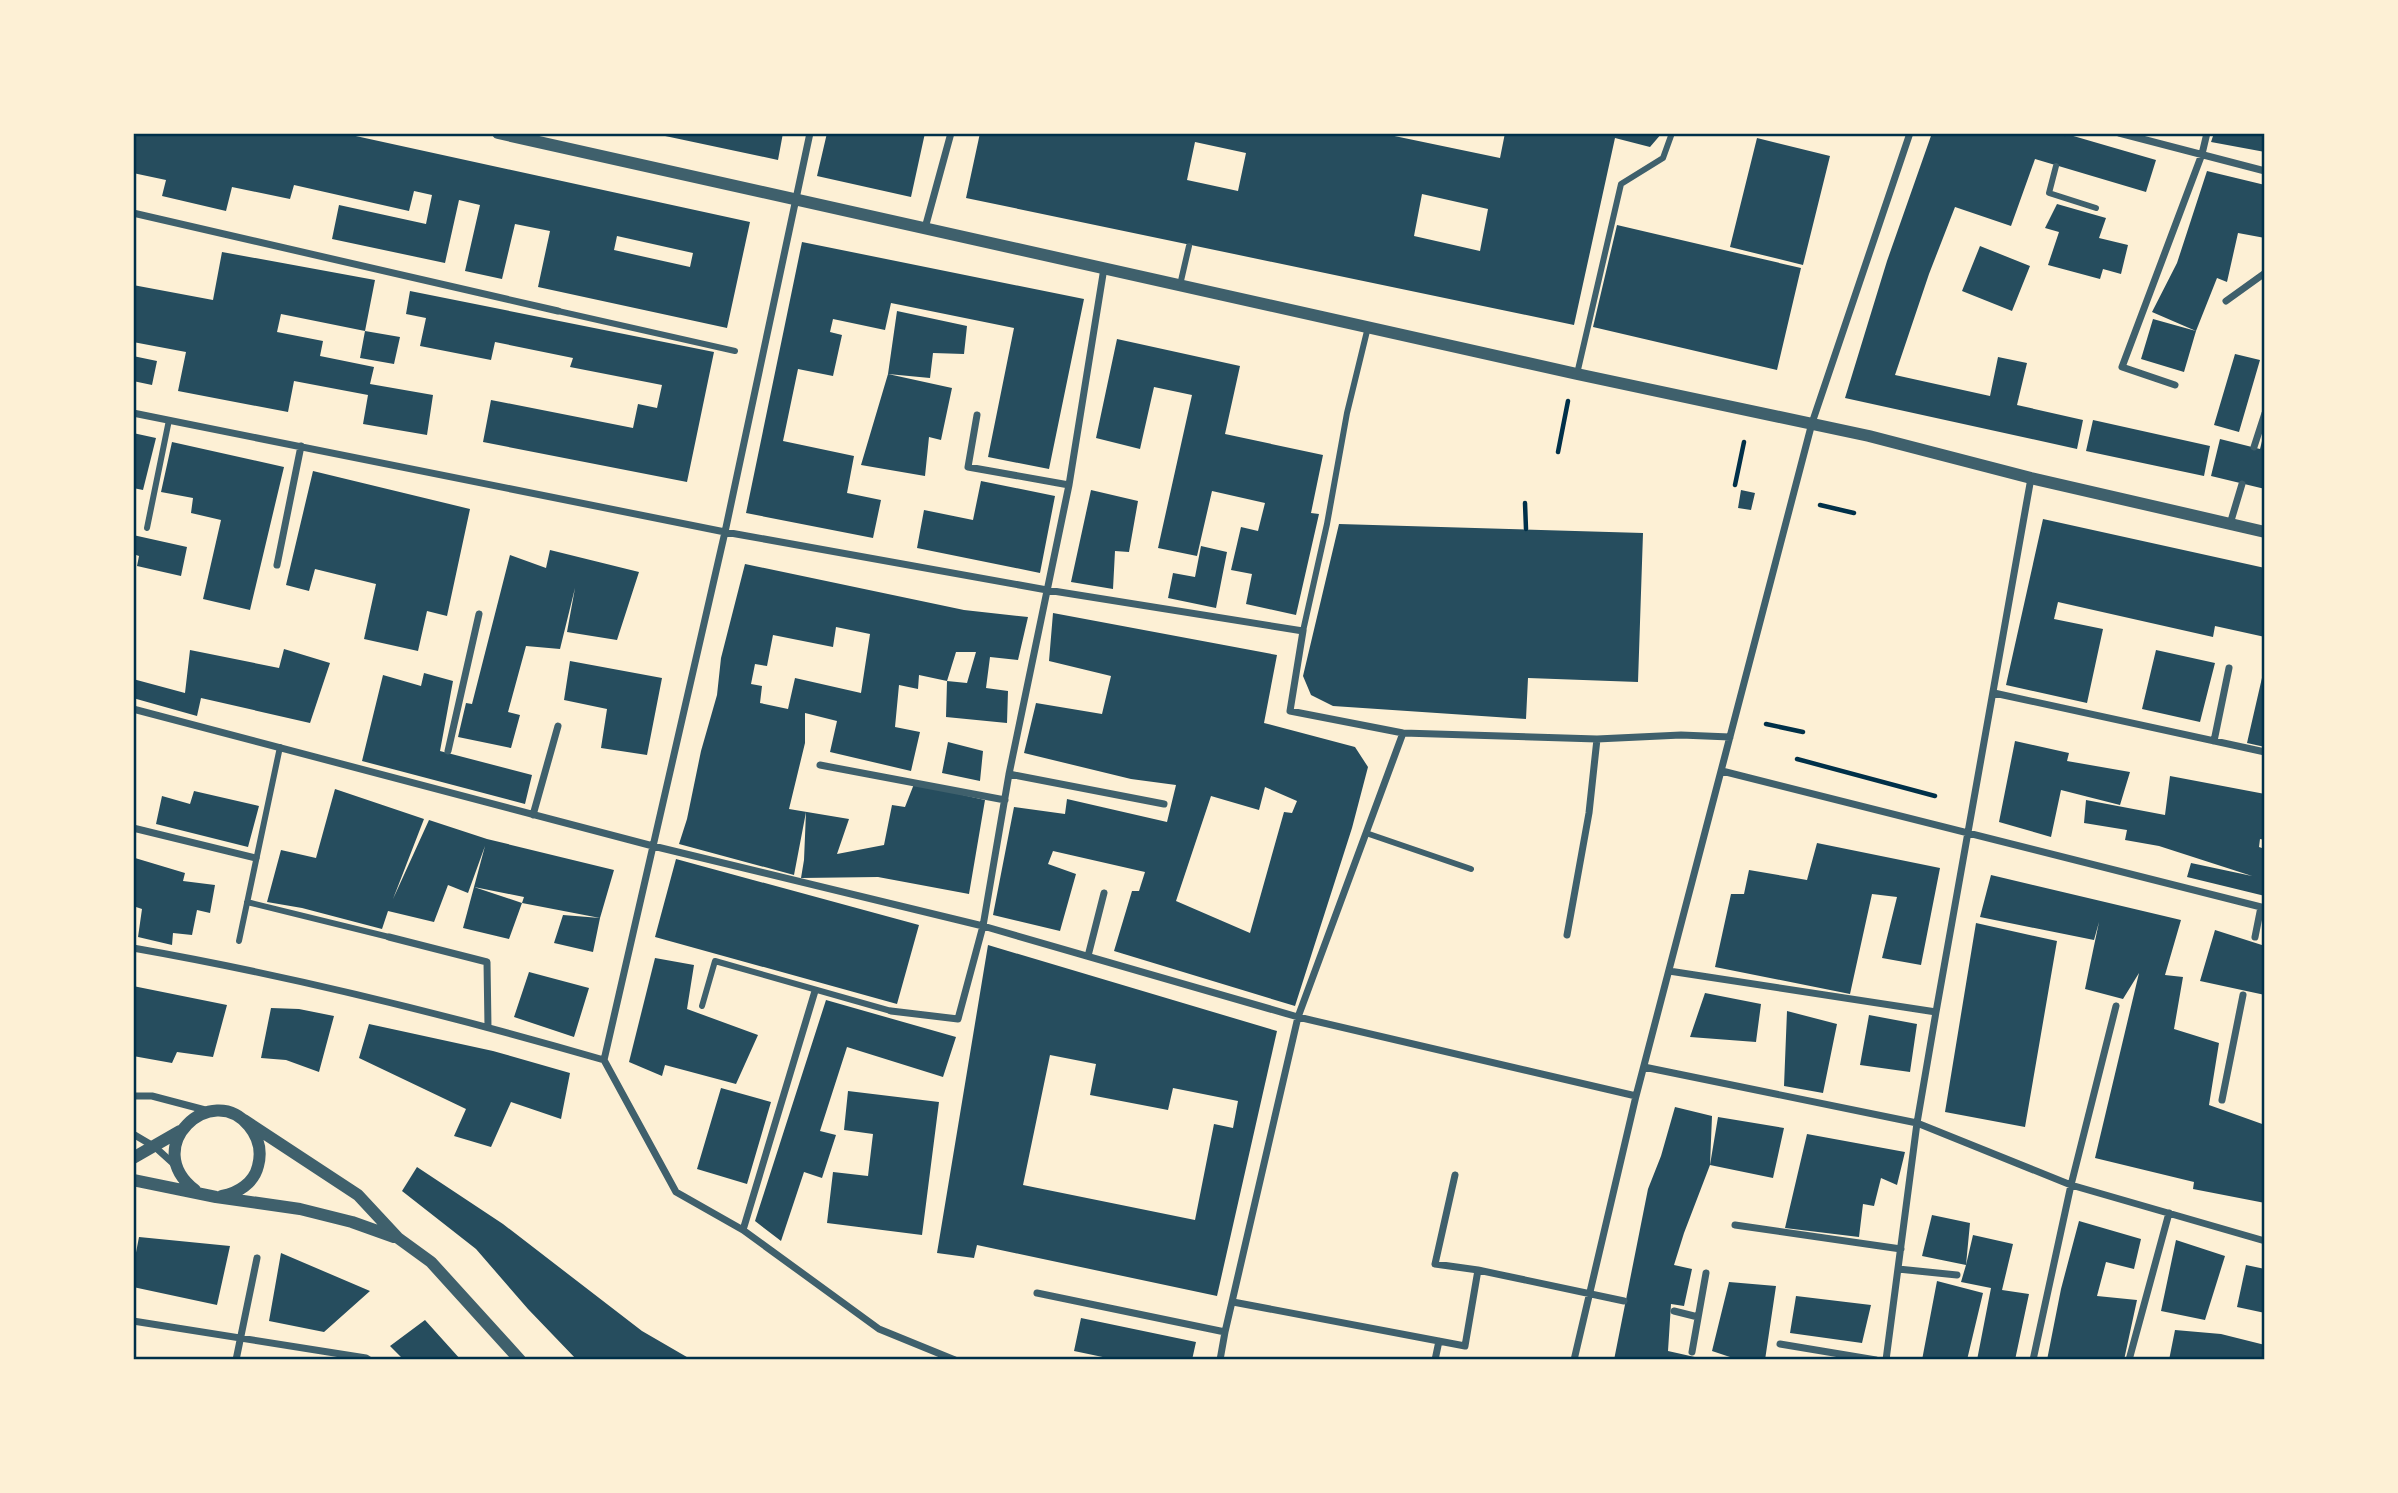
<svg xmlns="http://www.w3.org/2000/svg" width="2398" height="1493" viewBox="0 0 2398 1493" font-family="Overpass,sans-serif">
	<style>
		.building { fill: #264d5e; fill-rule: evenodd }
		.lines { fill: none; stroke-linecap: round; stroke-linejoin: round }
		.path { stroke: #003049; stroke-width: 4.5 }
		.pedestrian { stroke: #3f606c; stroke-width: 6 }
		.minor { stroke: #3f606c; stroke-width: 7 }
		.tertiary { stroke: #3f606c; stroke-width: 12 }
		.neatline { fill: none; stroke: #003049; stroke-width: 2.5 }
	</style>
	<rect width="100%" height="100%" fill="#fdf0d5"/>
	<path class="building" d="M133,133H342L750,222L727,328L538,287L550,231L515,224L502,279L465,271L480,205L459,200L445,263L332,239L339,205L426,224L432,195L414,191L409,211L294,185L290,199L232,187L226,211L162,196L166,180L133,173ZM617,236L693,253L690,267L614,250Z
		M651,133H783L778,160Z
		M827,133H925L911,197L817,176Z
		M980,133H1380L1500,158L1505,133H1662L1650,147L1615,138L1574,325L966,198ZM1195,142L1246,153L1238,191L1187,180ZM1422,194L1488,209L1480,251L1414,236Z
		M1932,133H2063L2156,160L2146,192L2035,159L2011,226L1955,207L1929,274L1895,375L1990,396L1998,357L2027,363L2017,405L2083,420L2077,449L1845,398L1887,261Z
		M2214,133H2265V152L2211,142Z
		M1757,138L1830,156L1803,265L1730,247Z
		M2207,171L2265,185V238L2238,233L2227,282L2217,278L2196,331L2184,372L2141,359L2153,319L2196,331L2152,312L2177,263Z
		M2057,204L2106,218L2099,238L2128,245L2121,274L2103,269L2100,279L2048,265L2059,232L2045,228Z
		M1617,225L1801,268L1777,370L1593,327Z
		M802,242L1084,299L1049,469L988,457L1014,328L891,303L885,330L833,319L830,332L842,335L833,376L798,369L783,441L854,456L847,493L881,500L873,538L746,513Z
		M1980,246L2030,266L2012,311L1962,291Z
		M222,252L375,280L365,331L281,314L277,332L323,341L320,356L374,367L370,384L433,395L427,435L363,424L368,395L294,381L288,412L178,391L186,352L133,342V285L213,300Z
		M410,291L714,352L687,482L483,442L491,400L633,428L638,404L657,408L662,385L570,367L573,358L495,342L491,360L420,346L426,318L406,314Z
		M897,311L967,326L964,354L933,353L930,378L888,374L952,388L941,440L929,437L925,476L861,465L888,374Z
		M365,331L400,337L394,364L360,358Z
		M1117,339L1240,366L1225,434L1323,455L1311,513L1319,514L1296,615L1246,604L1252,574L1231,570L1241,527L1258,531L1265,503L1212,491L1197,556L1158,548L1192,395L1154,387L1140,449L1096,438Z
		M2235,354L2260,360L2239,432L2214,425Z
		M133,356L157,361L152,385L133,381Z
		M2093,420L2210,446L2204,476L2086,451Z
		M133,433L156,438L143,490L133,488Z
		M2264,433L2265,489L2211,476L2220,439L2260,449Z
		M172,442L284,467L250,610L203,599L221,520L191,513L193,498L161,492Z
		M313,471L470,509L447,616L427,611L418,651L364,639L376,584L315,569L309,591L286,585Z
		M981,481L1055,496L1040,573L917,548L924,510L973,520Z
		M1091,490L1138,501L1129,552L1115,551L1113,589L1071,582Z
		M1741,490L1755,493L1751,510L1738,508Z
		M2043,519L2265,568V637L2215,626L2213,637L2058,602L2054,619L2103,629L2087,703L2006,685Z
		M1339,524L1643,533L1638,682L1528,678L1526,719L1333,706L1311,695L1303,676Z
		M133,535L187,547L181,576L137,566L139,556L133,554Z
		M1201,546L1227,552L1216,608L1168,598L1173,573L1195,577Z
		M550,550L639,572L617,640L567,632L575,588L560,649L526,646L508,712L520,715L511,748L458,737L466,703L472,704L510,555L546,568Z
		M745,564L964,610L1028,617L1018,660L990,657L986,688L1008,691L1007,723L946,717L947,681L919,675L918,689L899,685L895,727L920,732L911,771L830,752L837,721L805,713V743L789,809L849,819L837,854L884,845L892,805L905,807L914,784L985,800L969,894L878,877L801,878L804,860L806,812L794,875L679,844L687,819L701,751L717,695L721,658ZM836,627L870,634L861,693L795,678L788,709L760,703L762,686L751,684L755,664L767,666L773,635L833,647ZM956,652H976L967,683L947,681Z
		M1053,613L1277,655L1264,723L1355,747L1368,767L1352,828L1295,1006L1114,951L1132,891H1139L1145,872L1053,851L1048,864L1076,874L1060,931L993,915L1014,807L1065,814L1067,799L1167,822L1176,785L1131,779L1024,753L1036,703L1102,714L1111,676L1049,661ZM1265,787L1297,801L1292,813L1284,812L1250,933L1176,901L1211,796L1259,810Z
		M284,649L330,663L310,723L201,698L197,716L133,698V679L185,693L190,650L279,668Z
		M2156,650L2215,663L2200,722L2142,709Z
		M570,661L662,678L647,755L601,748L607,709L564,700Z
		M2264,669L2265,670V747L2247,743Z
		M424,673L453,681L440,751L532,775L525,804L362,761L383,675L421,686Z
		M2015,741L2069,753L2067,761L2130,772L2120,805L2061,790L2051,837L1999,822Z
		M948,742L983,751L980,781L942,773Z
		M2170,776L2265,794V840L2260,839L2259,847L2265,849V896L2187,877L2191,863L2252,876L2159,846L2125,840L2127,830L2084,823L2086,800L2165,815Z
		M335,789L424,819L393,899L429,820L487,839L614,870L600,918L522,903L524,897L474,887L522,903L509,939L463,928L485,846L468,893L448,885L434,922L388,911L382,929L302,908L267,902L281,850L316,858Z
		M194,791L259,806L248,847L156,824L162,796L190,804Z
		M1817,843L1940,868L1921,965L1882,958L1897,897L1872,894L1850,994L1715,967L1731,894H1744L1749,870L1807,880Z
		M135,858L185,873L183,881L215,885L210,913L197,910L192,935L173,933L172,945L138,937L142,909L133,906Z
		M676,859L919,925L897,1004L655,937Z
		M1991,875L2181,920L2165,975L2183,977L2174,1029L2219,1043L2209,1105L2265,1125V1203L2193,1189L2194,1182L2095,1158L2139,973L2123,999L2085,989L2099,922L2094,940L1980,917Z
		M563,915L600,918L593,952L554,943Z
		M1976,923L2057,941L2025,1127L1945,1112Z
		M2215,930L2265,946V995L2200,981Z
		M988,945L1277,1031L1217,1296L977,1245L974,1258L937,1253ZM1050,1055L1096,1064L1090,1095L1168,1110L1173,1088L1238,1101L1233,1128L1214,1124L1195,1220L1023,1185Z
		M655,958L694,965L687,1009L758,1035L736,1084L665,1065L662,1076L629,1062Z
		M529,972L589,988L574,1037L514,1017Z
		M133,986L227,1005L213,1057L177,1052L172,1063L133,1056Z
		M1705,993L1761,1004L1756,1042L1690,1037Z
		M826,1000L956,1037L943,1077L847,1047L820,1131L836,1135L822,1178L804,1172L781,1241L755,1221Z
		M271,1008L299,1009L334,1016L319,1072L286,1060L261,1058Z
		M1787,1011L1837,1024L1823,1093L1784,1086Z
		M1869,1015L1917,1024L1910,1072L1860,1065Z
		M369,1024L493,1051L570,1073L561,1119L511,1102L491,1147L454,1136L466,1109L359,1058Z
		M721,1088L771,1102L747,1184L697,1169Z
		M848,1091L939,1102L922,1235L827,1223L833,1172L868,1176L873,1134L844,1130Z
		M1675,1107L1712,1116L1710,1165L1718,1117L1784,1128L1773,1178L1710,1165L1684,1233L1674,1265L1692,1269L1684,1306L1671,1304L1668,1351L1708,1360H1614L1648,1189L1661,1156Z
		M1807,1134L1905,1152L1897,1185L1881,1178L1874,1206L1863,1204L1859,1237L1785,1228Z
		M417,1167L503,1224L642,1331L692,1360H577L528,1309L476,1249L402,1191Z
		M1932,1215L1970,1223L1966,1265L1973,1235L2013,1244L2002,1290L2029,1294L2015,1360H1977L1991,1288L1961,1282L1966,1265L1922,1256Z
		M2079,1221L2141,1239L2134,1269L2106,1262L2097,1296L2137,1300L2124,1360H2047L2061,1289Z
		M139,1237L230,1246L217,1305L133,1287V1268Z
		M2176,1240L2225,1256L2205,1320L2161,1311Z
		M281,1253L370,1291L324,1332L269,1321Z
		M2246,1265L2265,1269V1313L2237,1307Z
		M1937,1281L1983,1293L1967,1360H1922Z
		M1729,1282L1776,1286L1765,1360H1739L1712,1351Z
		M1796,1296L1871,1305L1862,1343L1790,1333Z
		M1081,1318L1196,1342L1192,1360H1117L1074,1351Z
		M425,1320L461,1360H404L390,1346Z
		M2175,1330L2221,1334L2265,1345V1360H2169Z"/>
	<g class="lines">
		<path class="path" d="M2065,134V133
			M1558,452L1568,401
			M1735,485L1744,442
			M1525,503L1526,529
			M1820,505L1854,513
			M1766,724L1803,732
			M1797,759L1935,796"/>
		<path class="pedestrian" d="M2056,166L2049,193L2096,208
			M1180,285L1189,246
			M558,311L735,351
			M1577,374L1621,184L1663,158L1672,133
			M147,528L169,420
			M1303,631L1327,524L1347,413L1368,327
			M1366,833L1471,869
			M247,902L389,937
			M239,941L280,747
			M702,1006L715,961L891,1011"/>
		<path class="minor" d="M2119,133L2265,171
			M133,213L558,311
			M925,228L951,133
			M2226,301L2265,273
			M2175,385L2122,367L2202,154L2207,133
			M133,413L725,532L1047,590L1303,631L1290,711L1403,733L1597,739L1681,735L1730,737
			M977,415L968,467L1069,485
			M2254,447L2265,413
			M2230,524L2242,484
			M277,565L301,446
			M1994,693L2265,752
			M133,709L653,846L983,926L1298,1017L1636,1096
			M2214,741L2229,668
			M448,751L479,614
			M820,765L1005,800
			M1722,771L2265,908
			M1009,774L1164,804
			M533,815L558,726
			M133,828L256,858
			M1567,935L1589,813L1597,739
			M389,937L487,962L488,1027
			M2255,937L2261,907
			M133,948C292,976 449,1015 604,1060
			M1088,956L1104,893
			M1669,971L1936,1012
			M891,1011L958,1019L983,926L1009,774L1069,485L1104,268
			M604,1060L725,532L810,133
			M604,1060L676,1192L743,1230L879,1329L955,1360
			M1644,1067L1917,1123L2071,1185L2265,1241
			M133,1096H152L209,1111
			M2222,1100L2243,995
			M133,1134L155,1147L176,1166
			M1455,1175L1435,1264L1478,1270
			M1735,1225L1901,1249
			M743,1230L815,991
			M1898,1269L1957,1275
			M1037,1293L1225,1332
			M1233,1302L1465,1346L1478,1270L1624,1301
			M1674,1311L1698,1317
			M133,1321L366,1358L369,1360
			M1780,1344L1876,1360
			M1692,1352L1706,1273
			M236,1360L257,1258
			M1220,1360L1225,1332L1298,1017L1403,733
			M1435,1360L1439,1341
			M1574,1360L1636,1096L1812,423L1910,133
			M1886,1360L1917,1123L1936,1012L2031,478
			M2033,1360L2071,1185L2116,1006
			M2129,1360L2169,1213"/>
		<path class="tertiary" d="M498,133L1577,374L1869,436L2031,478L2265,532
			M244,1120L358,1195L398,1238L431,1262L520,1360
			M133,1158L180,1131
			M133,1180L216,1197L300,1209L352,1222L394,1237
			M195,1190C139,1147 212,1080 249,1126C259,1138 262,1151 258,1166C254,1183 238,1193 222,1196"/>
	</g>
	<rect width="2398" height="1493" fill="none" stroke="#fdf0d5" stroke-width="270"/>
	<rect x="135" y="135" width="2128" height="1223" class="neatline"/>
</svg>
